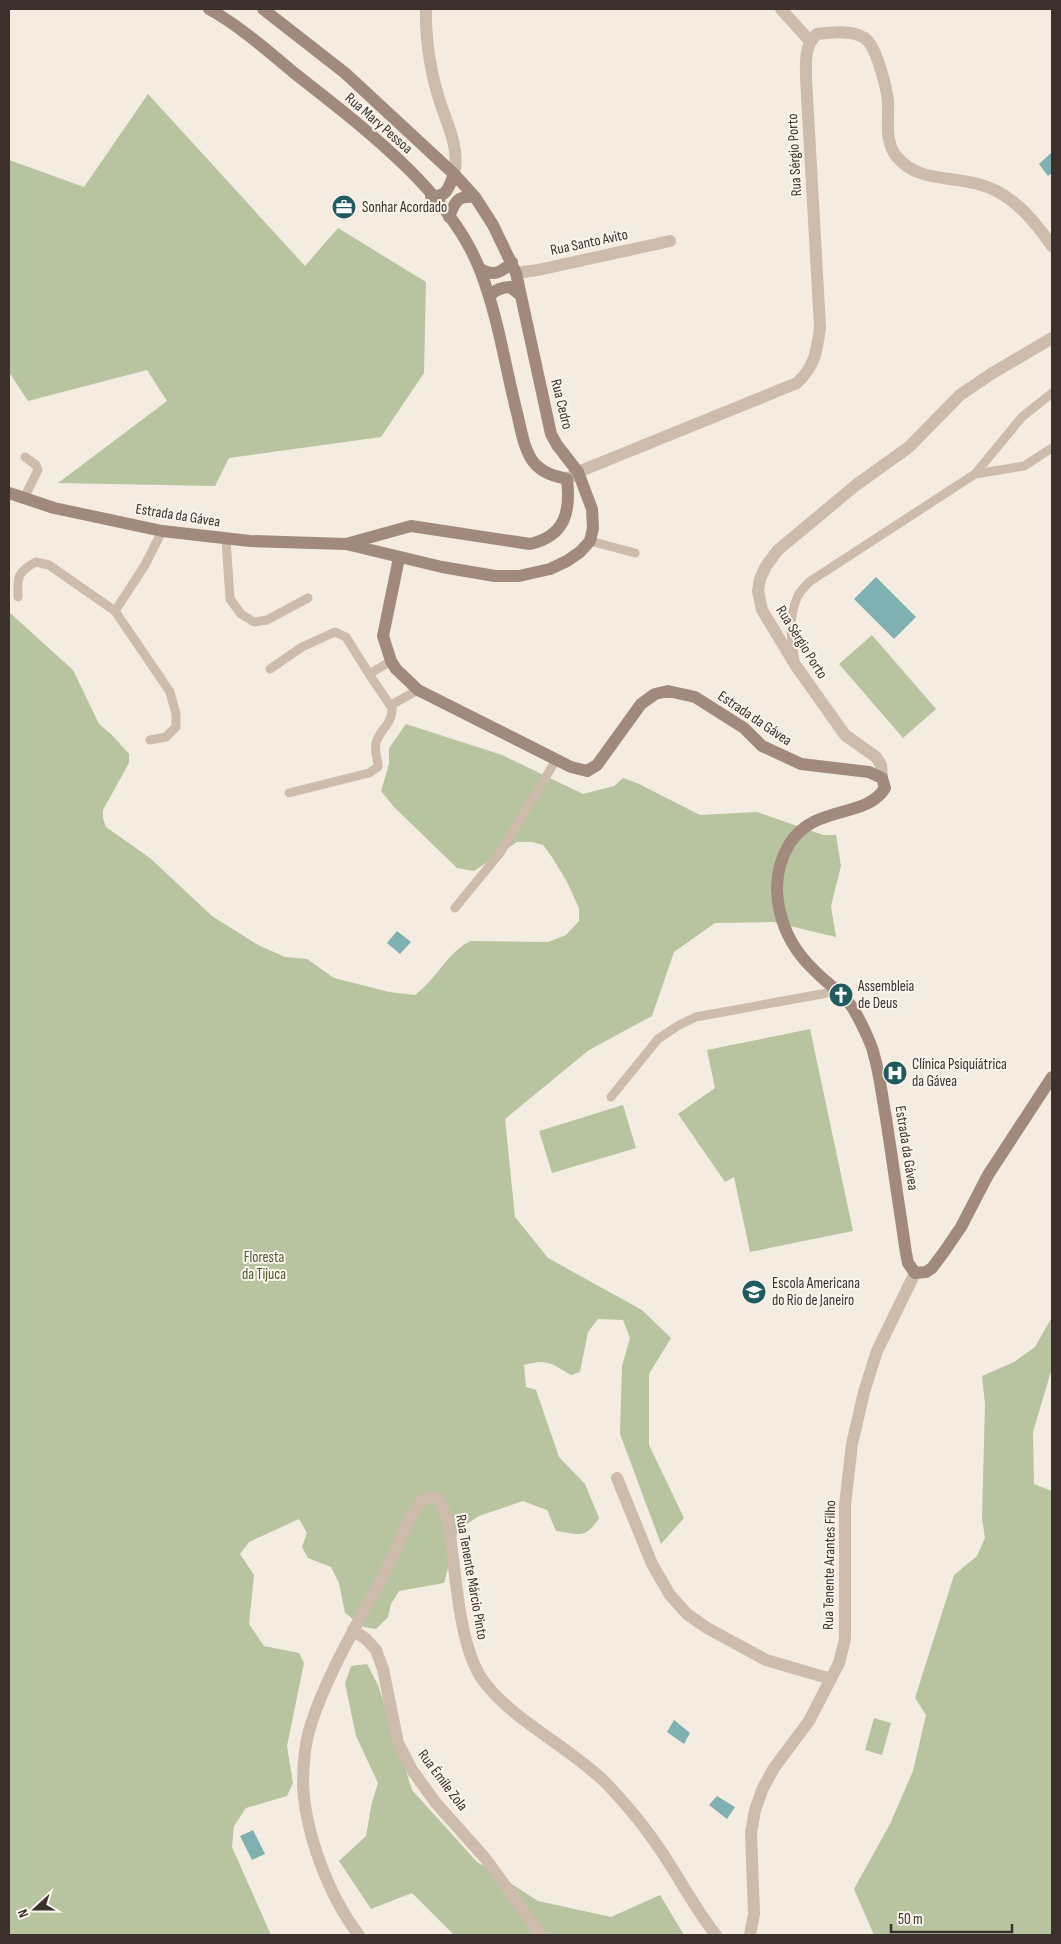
<svg xmlns="http://www.w3.org/2000/svg" width="1061" height="1944" viewBox="0 0 1061 1944" font-family="'Sofia Sans Condensed',sans-serif">
	<style>
		.green { fill: #b8c4a0 }
		.water { fill: #7fb0b2 }
		.lines { fill: none; stroke-linecap: round; stroke-linejoin: round }
		.lane { stroke: #cdbbac; stroke-width: 9 }
		.street { stroke: #cdbbac; stroke-width: 12 }
		.secondary { stroke: #a18a7d; stroke-width: 12 }
		.labels { text-anchor: middle; stroke-width: 4; stroke-linejoin: round; paint-order: stroke }
		.street-label { font-size: 15px; fill: #3b302b; stroke: #fbf5ee }
		.poi-label { font-size: 15px; fill: #3b302b; stroke: #fbf5ee; text-anchor: start }
		.park-label { font-size: 15px; fill: #4a5a2e; stroke: #fbf5ee }
	</style>
	<rect width="100%" height="100%" fill="#f4ebe1"/>
	<path class="green" d="M148,94L305,266L338,228L426,282L424,373L381,437L229,458L215,486L58,483L167,401L147,370L28,401L9,372V160L84,187Z
		M9,612L73,670L99,724L112,735L129,754V763L103,810V818L106,827L150,858L212,916L258,945L285,957L307,959L334,978L389,992L415,995C436,980 448,951 471,941L548,942L566,935L579,921V908L566,880L550,854L543,845L532,842H517L474,871L457,868L394,807L381,791L389,764V748L406,724L502,755L583,794L614,786L623,778L637,783L700,815L757,812L823,835H836L841,866L831,906L836,937L773,922L715,923L674,952L652,1016L589,1050L505,1119L515,1217L548,1258L642,1310L671,1338L649,1374V1445L684,1518L661,1544L620,1434L622,1366L630,1338L623,1320L598,1319L588,1332L580,1372L571,1375C552,1364 547,1358 524,1365L526,1387L536,1390L559,1457L585,1484L599,1518C585,1540 579,1534 556,1531L547,1510L523,1501L479,1516L458,1530L444,1583L399,1591L391,1604L388,1617L376,1629L364,1627L345,1613L339,1583L331,1567L308,1558L302,1547L307,1533L299,1519L249,1542L240,1554L254,1575L249,1624L264,1646L299,1653L304,1663L287,1746L293,1783L287,1796L246,1808L234,1826L232,1847L271,1935H9Z
		M872,635L936,709L903,738L839,664Z
		M810,1029L853,1231L750,1252L734,1177L725,1182L678,1114L715,1088L707,1050Z
		M623,1105L636,1148L552,1173L539,1131Z
		M1052,1317V1368L1033,1432L1034,1484L1052,1491V1935H874L854,1889L890,1824L913,1771L926,1715L915,1698L954,1575L977,1556L985,1538L982,1518L985,1404L982,1376L1014,1362L1035,1347Z
		M367,1664L378,1685L412,1790L477,1862L538,1901L611,1917L660,1895L684,1935H454L412,1893L371,1909L339,1861L366,1836L372,1802L378,1783L356,1736L345,1683L351,1666Z
		M874,1718L891,1723L882,1755L865,1750Z"/>
	<path class="water" d="M1052,152V173L1048,176L1039,164Z
		M876,577L916,617L894,639L854,599Z
		M397,931L411,942L400,954L387,943Z
		M674,1720L690,1733L684,1744L667,1732Z
		M717,1796L735,1807L727,1819L709,1805Z
		M253,1830L265,1854L252,1860L240,1836Z"/>
	<g class="lines">
		<path class="lane" d="M975,474L1024,466L1052,448
			M24,498L38,470L36,465L25,457
			M226,539L230,599L241,614L254,622L267,620L308,598
			M590,541L635,553
			M18,597C17,577 18,571 36,562L49,565L115,611L170,692L176,714V727L166,737L150,740
			M115,611L145,565L162,531
			M795,661C791,640 788,618 797,598C799,592 805,587 809,582L975,474L1022,417L1052,393
			M270,669L302,647L335,632L346,637L369,674
			M391,705L418,690
			M289,793L369,773L378,767C378,759 374,751 376,743C379,730 393,724 392,708L369,674L391,661
			M455,908L500,853L556,760
			M611,1097L658,1039L679,1025L696,1017L838,991"/>
		<path class="street" d="M426,9C425,34 430,68 437,92C444,119 461,146 454,174
			M781,9L809,40
			M516,273L538,270L670,241
			M569,478L578,472L797,383C815,366 817,351 820,327L806,78C806,61 804,46 817,34C831,32 857,29 868,41C877,51 887,88 888,102C889,120 884,142 897,157C918,182 950,176 978,184C1011,192 1034,220 1052,246
			M882,778L881,765L876,757L845,735L796,666L762,610L758,591L760,579L766,566L778,550L856,485L909,447L960,395L991,374L1052,338
			M617,1478L652,1564L670,1595L687,1614L707,1628L766,1660L831,1679
			M353,1630L366,1639L376,1650L383,1669L398,1743L412,1770L436,1803L485,1858L541,1935
			M359,1935C329,1897 305,1833 303,1784C303,1765 305,1742 311,1724C330,1667 362,1617 389,1564C399,1545 406,1520 420,1503C425,1497 430,1497 437,1497C448,1512 450,1533 452,1551C457,1588 461,1648 482,1679C510,1719 570,1747 606,1783C622,1800 638,1818 652,1838C675,1869 692,1905 716,1935
			M750,1935L754,1914L751,1833L755,1810L763,1788L774,1768L809,1721L839,1663L845,1639V1505L852,1444L864,1392L877,1351L915,1273"/>
		<path class="secondary" d="M209,9C237,24 268,51 293,72C359,124 449,190 480,270C498,316 505,366 517,413C521,429 524,453 536,465C545,474 555,476 567,479C571,512 565,536 530,544L411,526L346,544
			M431,196C447,198 449,187 454,174
			M449,217C455,202 457,195 475,197
			M479,268C493,277 501,273 512,262
			M489,296C496,290 501,287 510,287L519,294
			M9,493L54,508L162,531L250,541L346,544L442,567L495,576H519L550,569L567,561L580,552L590,541L593,528L592,509L578,472L557,445L551,434L516,273L493,225L475,197L454,174L345,73L263,9
			M399,558L383,636L391,661L396,669L418,690L571,767L587,771L597,765L641,704L655,694L668,691L695,697L744,728L762,746L801,764L869,772L882,778L885,788C866,819 815,804 790,843C764,885 780,938 814,970C826,983 842,992 852,1007C858,1016 872,1044 874,1055C880,1075 882,1097 886,1118C893,1163 899,1208 906,1253L908,1263L915,1273L926,1272L932,1268L944,1252L961,1227L988,1175L1052,1077"/>
	</g>
	<defs>
		<symbol id="office-disc" viewBox="-11 -11 22 22"><circle r="9.5" fill="#1f5a5e" stroke="#fbf5ee"/><path d="M-6-3h4V-5.5h4V-3h4V5H-6ZM-1-4.5V-3h2v-1.5ZM-6 0V1H6V0Z" fill="#fff"/></symbol>
		<symbol id="church-disc" viewBox="-11 -11 22 22"><circle r="9.5" fill="#1f5a5e" stroke="#fbf5ee"/><path d="M-1.2-6h2.4v3.5h3.3v2.4h-3.3V6h-2.4V-.1h-3.3v-2.4h3.3Z" fill="#fff"/></symbol>
		<symbol id="hospital-disc" viewBox="-11 -11 22 22"><circle r="9.5" fill="#1f5a5e" stroke="#fbf5ee"/><path d="M-5-5h3v3.5h4V-5h3V5h-3V1.5h-4V5h-3Z" fill="#fff"/></symbol>
		<symbol id="school-disc" viewBox="-11 -11 22 22"><circle r="9.5" fill="#1f5a5e" stroke="#fbf5ee"/><path d="M0-5L7-2L0 1L-7-2ZM-4 1L0 2.5L4 1V4Q0 6-4 4Z" fill="#fff"/></symbol>
	</defs>
	<g fill-rule="evenodd">
		<use href="#office-disc" x="330" y="193" width="28" height="28"/>
		<use href="#church-disc" x="827" y="981" width="28" height="28"/>
		<use href="#hospital-disc" x="881" y="1059" width="28" height="28"/>
		<use href="#school-disc" x="740" y="1278" width="28" height="28"/>
	</g>
	<g class="labels">
		<g class="street-label">
			<text transform="translate(379 123) rotate(41)" y="5">Rua Mary Pessoa</text>
			<text transform="translate(794 155) rotate(-93)" y="5">Rua Sérgio Porto</text>
			<text transform="translate(589 242) rotate(-12)" y="5">Rua Santo Avito</text>
			<text transform="translate(562 404) rotate(76)" y="5">Rua Cedro</text>
			<text transform="translate(178 515) rotate(9)" y="5">Estrada da Gávea</text>
			<text transform="translate(802 642) rotate(58)" y="5">Rua Sérgio Porto</text>
			<text transform="translate(755 718) rotate(34)" y="5">Estrada da Gávea</text>
			<text transform="translate(907 1148) rotate(81)" y="5">Estrada da Gávea</text>
			<text transform="translate(829 1565) rotate(-89)" y="5">Rua Tenente Arantes Filho</text>
			<text transform="translate(472 1577) rotate(80)" y="5">Rua Tenente Márcio Pinto</text>
			<text transform="translate(443 1780) rotate(53)" y="5">Rua Émile Zola</text>
		</g>
		<g class="poi-label">
			<text x="362" y="212">Sonhar Acordado</text>
			<text x="858" y="991">Assembleia<tspan x="858" dy="17">de Deus</tspan></text>
			<text x="912" y="1069">Clínica Psiquiátrica<tspan x="912" dy="17">da Gávea</tspan></text>
			<text x="772" y="1288">Escola Americana<tspan x="772" dy="17">do Rio de Janeiro</tspan></text>
		</g>
		<g class="park-label">
			<text x="264" y="1262">Floresta<tspan x="264" dy="17">da Tijuca</tspan></text>
		</g>
	</g>
	<rect width="1061" height="1944" fill="none" stroke="#3b302b" stroke-width="20"/>
	<g transform="translate(35 1909) rotate(249)" stroke="#fbf5ee" stroke-width="4" paint-order="stroke">
	<path d="M0-4L9 19L0 12L-9 19Z" fill="#3b302b"/>
	<text y="-8" font-size="14" font-weight="bold" text-anchor="middle" fill="#3b302b">N</text>
	</g>
	<path d="M891 1924v8h121v-8" fill="none" stroke="#3b302b" stroke-width="2.5"/>
	<text x="898" y="1924" font-size="15" fill="#3b302b" stroke="#fbf5ee" stroke-width="4" paint-order="stroke">50 m</text>
</svg>
